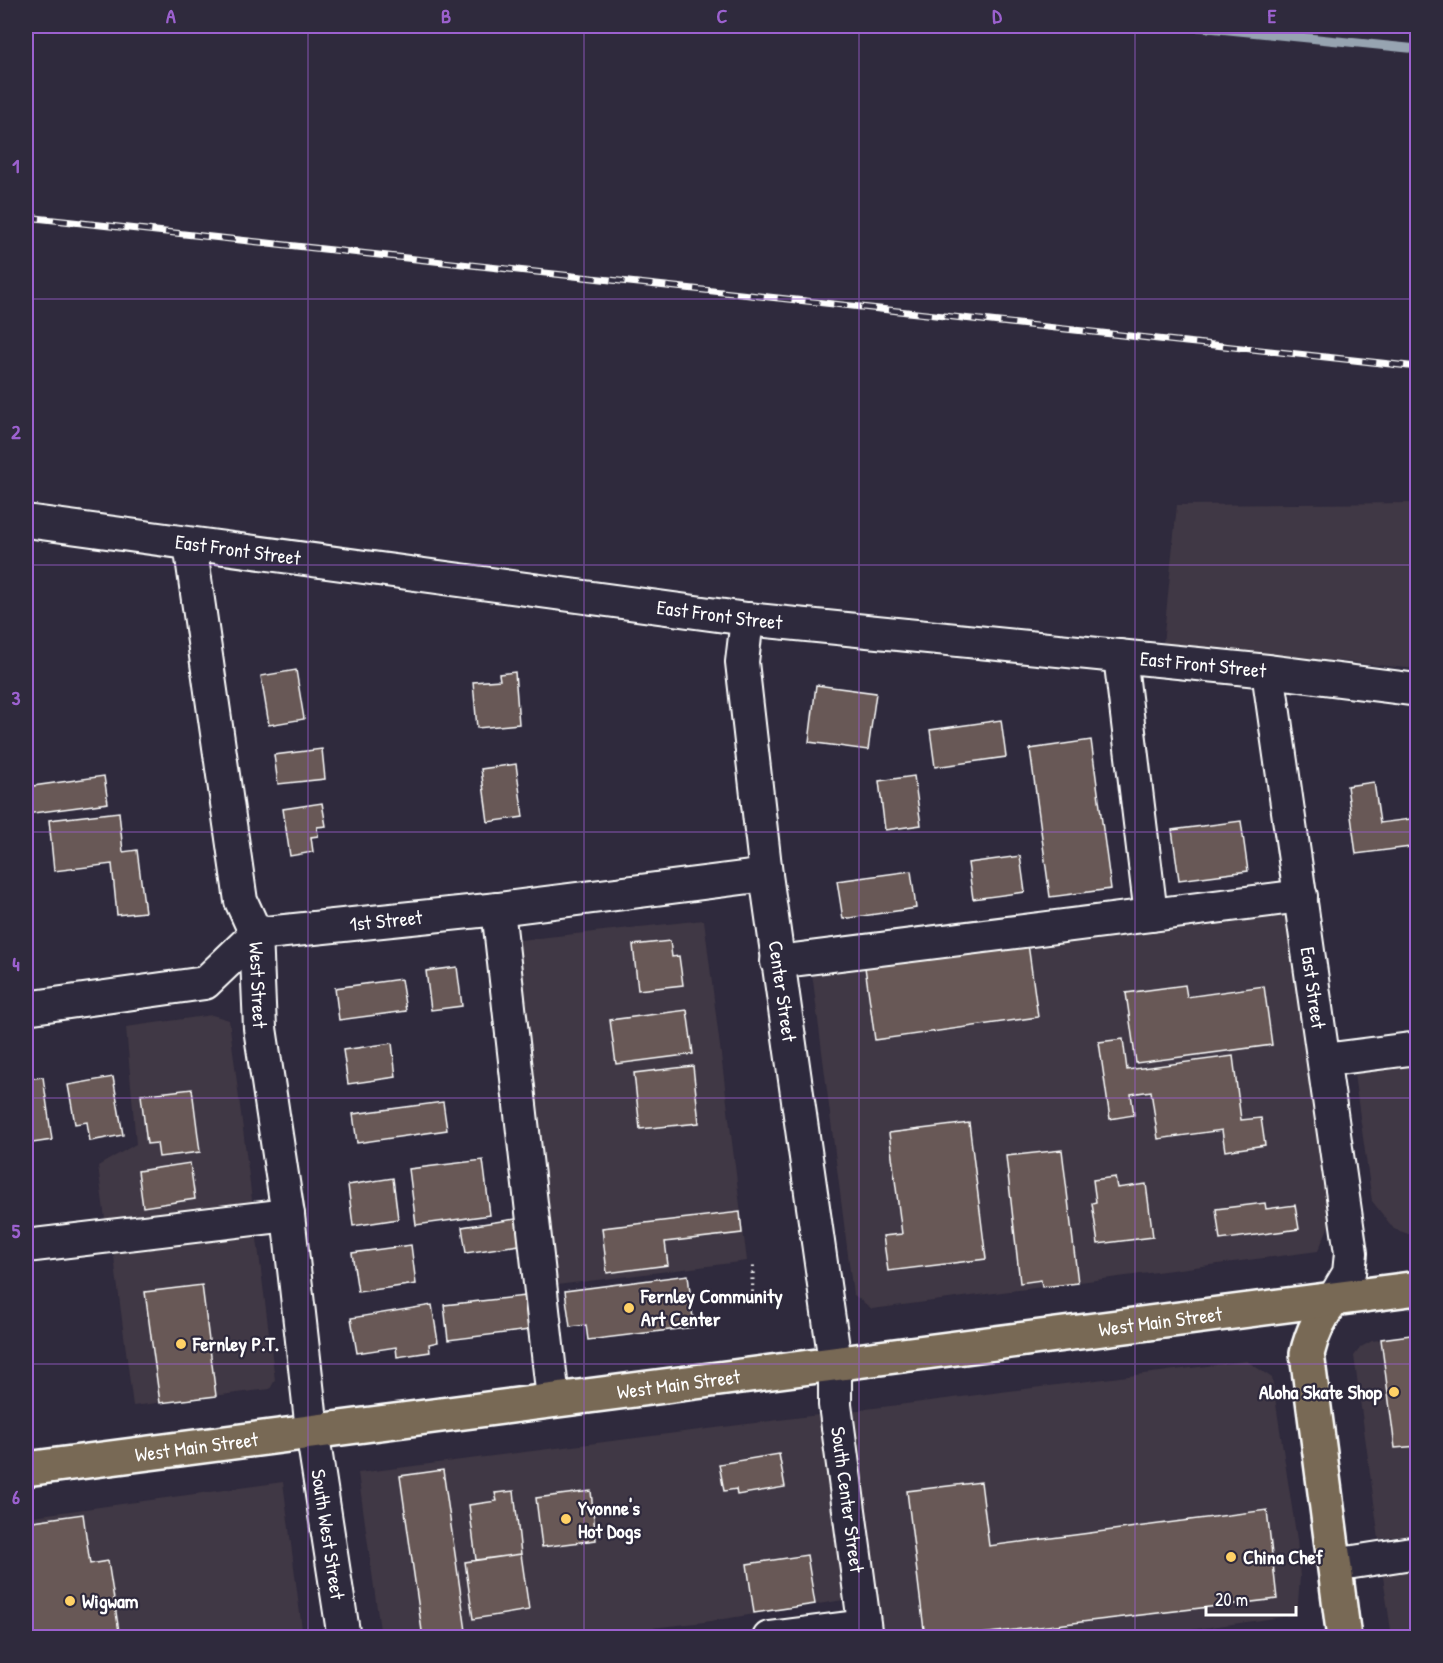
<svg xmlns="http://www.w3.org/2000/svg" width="1443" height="1663" viewBox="0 0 1443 1663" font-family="'Patrick Hand',sans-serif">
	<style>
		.built { fill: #403844 }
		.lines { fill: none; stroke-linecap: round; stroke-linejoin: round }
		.stream { stroke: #97a4b1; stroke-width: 9 }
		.building { fill: #675956; stroke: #fff; stroke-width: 1.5 }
		.minor-casing { stroke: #fff; stroke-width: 36 }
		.major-casing { stroke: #fff; stroke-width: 38 }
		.path { stroke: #fff; stroke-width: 4; stroke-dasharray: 1.5 4.5; stroke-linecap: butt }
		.minor { stroke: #2f2a3d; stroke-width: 32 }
		.major { stroke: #786954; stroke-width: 33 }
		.rail-casing { stroke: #fff; stroke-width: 7 }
		.rail { stroke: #2f2a3d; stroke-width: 4.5; stroke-dasharray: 14; stroke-linecap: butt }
		.grid { fill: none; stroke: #9c61cf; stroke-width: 1.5; stroke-opacity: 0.55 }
		.poi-dot { fill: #ffd166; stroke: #2f2a3d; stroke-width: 2 }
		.labels { text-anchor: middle; stroke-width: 4.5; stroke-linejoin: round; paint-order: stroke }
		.street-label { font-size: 20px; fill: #fff; stroke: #2f2a3d }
		.poi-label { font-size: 20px; font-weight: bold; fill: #fff; stroke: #2f2a3d; text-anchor: start }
		.neatline { fill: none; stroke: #9c61cf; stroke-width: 2 }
		.grid-label { font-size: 20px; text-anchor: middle; font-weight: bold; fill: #9c61cf }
	</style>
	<rect width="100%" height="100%" fill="#2f2a3d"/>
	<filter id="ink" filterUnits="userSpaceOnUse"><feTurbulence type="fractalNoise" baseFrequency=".0167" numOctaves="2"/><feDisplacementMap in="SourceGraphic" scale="12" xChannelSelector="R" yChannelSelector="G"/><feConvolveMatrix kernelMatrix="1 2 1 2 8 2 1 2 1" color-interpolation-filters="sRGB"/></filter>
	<g filter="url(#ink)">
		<path class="built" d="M1328,26H1417V35Z
			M1417,503V669L1163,644L1177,505Z
			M1288,903L1330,1223L1318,1251L872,1309L853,1294L811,965Z
			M704,920L747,1261L549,1286L511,941Z
			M212,1015L229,1020L275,1380L270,1389L133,1406L112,1241H108L98,1166L136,1144L126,1027Z
			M1417,1058V1237L1394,1229L1372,1201L1353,1067Z
			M1417,1335V1534L1379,1539L1354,1356L1361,1347L1372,1341Z
			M1247,1361L1272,1378L1297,1540L1300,1577L1297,1615L1131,1638H882L875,1595L704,1622L599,1634V1637H381L358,1473Z
			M283,1482L303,1637H26V1517Z
			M1417,1563V1637H1392L1382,1570Z"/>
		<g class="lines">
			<path class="stream" d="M1188,26L1418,49"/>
		</g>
		<path class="building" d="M296,670L304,719L269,725L261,676Z
			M515,672L519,724L477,728L473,682L500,680L499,674Z
			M816,685L876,693L868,750L809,742Z
			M1001,720L1006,757L935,767L930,730Z
			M1091,740L1111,889L1050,897L1030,749Z
			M322,749L325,779L278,784L274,755Z
			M516,764L523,817L488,822L481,769Z
			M104,776L108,803L26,814V787Z
			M914,776L921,825L885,830L879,781Z
			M1374,782L1380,823L1418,818V846L1356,854L1347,786Z
			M322,803L326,826L317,827L318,836L311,837L313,852L290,856L283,809Z
			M119,812L123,852L137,850L145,912L117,915L112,864L54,871L49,820Z
			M1241,821L1248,871L1179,880L1172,830Z
			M1020,856L1025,892L973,899L968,863Z
			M911,871L916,908L843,919L837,881Z
			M26,873H28L33,907L26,908Z
			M670,941L672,957L679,956L683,985L638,990L633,945Z
			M1028,944L1038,1017L875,1040L865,967Z
			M457,967L462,1006L431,1010L426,971Z
			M401,979L406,1011L339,1020L335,988Z
			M1185,985L1187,997L1264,986L1272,1045L1136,1063L1126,993Z
			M687,1010L693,1054L616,1064L610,1020Z
			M1123,1039L1127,1070L1233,1056L1241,1120L1261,1118L1265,1145L1225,1151L1222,1130L1158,1139L1151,1091L1131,1094L1134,1115L1110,1119L1099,1042Z
			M392,1043L396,1077L348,1084L343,1050Z
			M693,1066L699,1123L640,1129L634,1073Z
			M43,1077L52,1140L26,1144V1079Z
			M113,1077L123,1135L90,1141L87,1122L75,1124L68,1085Z
			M192,1089L200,1152L159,1157L157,1143L147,1144L141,1095Z
			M443,1102L447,1130L357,1143L353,1114Z
			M969,1123L986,1259L888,1271L883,1236L902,1234L889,1133Z
			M1062,1150L1078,1283L1042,1287L1041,1280L1020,1283L1006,1156Z
			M483,1160L490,1215L416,1225L409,1169Z
			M190,1163L195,1199L143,1207L138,1171Z
			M1115,1177L1117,1188L1146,1184L1153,1237L1098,1244L1092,1203L1096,1202L1093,1180Z
			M393,1178L398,1219L353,1226L348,1185Z
			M1265,1203L1266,1209L1295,1205L1299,1229L1220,1240L1216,1209Z
			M740,1212L742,1233L665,1242L668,1265L607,1273L602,1228Z
			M522,1218L526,1244L466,1253L462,1227Z
			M411,1245L416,1284L358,1292L352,1253Z
			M688,1275L694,1327L588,1340L586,1325L570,1327L565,1291Z
			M202,1285L216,1396L160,1403L145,1292Z
			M525,1296L529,1330L448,1340L444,1305Z
			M432,1305L438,1342L429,1344L430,1352L397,1357L396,1347L357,1353L351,1318Z
			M1418,1334V1446L1395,1448L1381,1339Z
			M779,1454L785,1487L737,1495L736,1489L724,1491L719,1464Z
			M443,1470L467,1638H423L400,1476Z
			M981,1482L989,1546L1267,1510L1277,1599L946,1638H925L907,1491Z
			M514,1491L521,1554L476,1560L469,1505L497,1501L495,1493Z
			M591,1491L596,1540L542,1547L536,1498Z
			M83,1514L90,1564L108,1561L120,1638H26V1522Z
			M521,1554L529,1610L473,1619L465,1562Z
			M807,1555L815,1604L754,1613L747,1564Z"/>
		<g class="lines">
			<defs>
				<g id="minor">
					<path id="s1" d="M26,521L747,619L1268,671L1418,690"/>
					<path id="s2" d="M190,544L241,901L256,934L260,1028L288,1215L312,1430L344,1638"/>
					<path id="s3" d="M747,619L742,662L766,875L835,1362V1405L866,1638"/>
					<path d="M1120,656L1151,915"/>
					<path id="s4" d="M1268,671L1351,1253L1349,1273L1333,1300"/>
					<path d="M498,909L553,1399"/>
					<path d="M777,962L1301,896"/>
					<path id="s5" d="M26,1008L205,983L256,934L498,909L766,875"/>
					<path d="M1324,1060L1418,1048"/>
					<path d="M26,1246L288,1215"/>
					<path d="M1334,1565L1418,1552"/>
					<path d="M769,1638L864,1626"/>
				</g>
				<g id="major">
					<path d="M1333,1300C1319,1317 1312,1333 1307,1354L1344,1638"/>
					<path id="s6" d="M26,1469L1418,1288"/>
				</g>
			</defs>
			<use href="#minor" class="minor-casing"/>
			<use href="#major" class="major-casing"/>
			<path class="path" d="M752,1292L753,1265"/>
			<use href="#minor" class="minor"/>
			<use href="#major" class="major"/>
			<defs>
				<path id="rail" d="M26,217L1418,367"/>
			</defs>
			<use href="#rail" class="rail-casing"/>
			<use href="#rail" class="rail"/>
		</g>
	</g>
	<path class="grid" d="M308,26V1638M584,26V1638M859,26V1638M1135,26V1638M26,299H1418M26,565H1418M26,832H1418M26,1098H1418M26,1364H1418"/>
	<g class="poi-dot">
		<circle cx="629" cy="1308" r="6"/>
		<circle cx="181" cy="1344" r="6"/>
		<circle cx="1394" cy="1392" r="6"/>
		<circle cx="566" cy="1519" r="6"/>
		<circle cx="1231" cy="1557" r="6"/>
		<circle cx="70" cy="1601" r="6"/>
	</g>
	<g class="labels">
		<g class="street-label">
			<text dy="7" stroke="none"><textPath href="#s1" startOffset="214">East Front Street</textPath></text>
			<text dy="7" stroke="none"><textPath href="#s1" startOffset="700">East Front Street</textPath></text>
			<text dy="7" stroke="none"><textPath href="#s1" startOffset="1186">East Front Street</textPath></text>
			<text dy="7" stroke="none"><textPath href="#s5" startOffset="382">1st Street</textPath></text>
			<text dy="7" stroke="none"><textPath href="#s2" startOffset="448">West Street</textPath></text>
			<text dy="7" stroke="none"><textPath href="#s4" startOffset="320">East Street</textPath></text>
			<text dy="7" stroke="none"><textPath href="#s3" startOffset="375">Center Street</textPath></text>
			<text dy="7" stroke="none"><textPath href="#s6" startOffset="1144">West Main Street</textPath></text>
			<text dy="7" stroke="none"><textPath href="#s6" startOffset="658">West Main Street</textPath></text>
			<text dy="7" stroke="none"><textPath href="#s6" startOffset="172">West Main Street</textPath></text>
			<text dy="7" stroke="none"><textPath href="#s3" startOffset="888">South Center Street</textPath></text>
			<text dy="7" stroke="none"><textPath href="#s2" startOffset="1002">South West Street</textPath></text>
		</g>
		<g class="poi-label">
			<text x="641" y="1303">Fernley Community<tspan x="641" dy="23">Art Center</tspan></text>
			<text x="193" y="1351">Fernley P.T.</text>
			<text x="1382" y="1399" text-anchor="end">Aloha Skate Shop</text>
			<text x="578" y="1515">Yvonne's<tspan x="578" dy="23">Hot Dogs</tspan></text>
			<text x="1243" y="1564">China Chef</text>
			<text x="82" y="1608">Wigwam</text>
		</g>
	</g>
	<rect width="1443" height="1663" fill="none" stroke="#2f2a3d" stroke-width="66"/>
	<path d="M1206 1606v9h90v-9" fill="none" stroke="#ffffff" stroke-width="3"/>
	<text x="1215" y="1606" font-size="18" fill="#ffffff" stroke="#2f2a3d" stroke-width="4.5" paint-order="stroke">20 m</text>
	<rect x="33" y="33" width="1377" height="1597" class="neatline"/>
	<g class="grid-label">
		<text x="171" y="23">A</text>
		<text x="446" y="23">B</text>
		<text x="722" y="23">C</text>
		<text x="997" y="23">D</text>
		<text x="1272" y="23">E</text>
		<text x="16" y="173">1</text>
		<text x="16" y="439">2</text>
		<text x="16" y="705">3</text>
		<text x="16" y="971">4</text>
		<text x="16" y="1238">5</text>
		<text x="16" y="1504">6</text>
	</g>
</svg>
